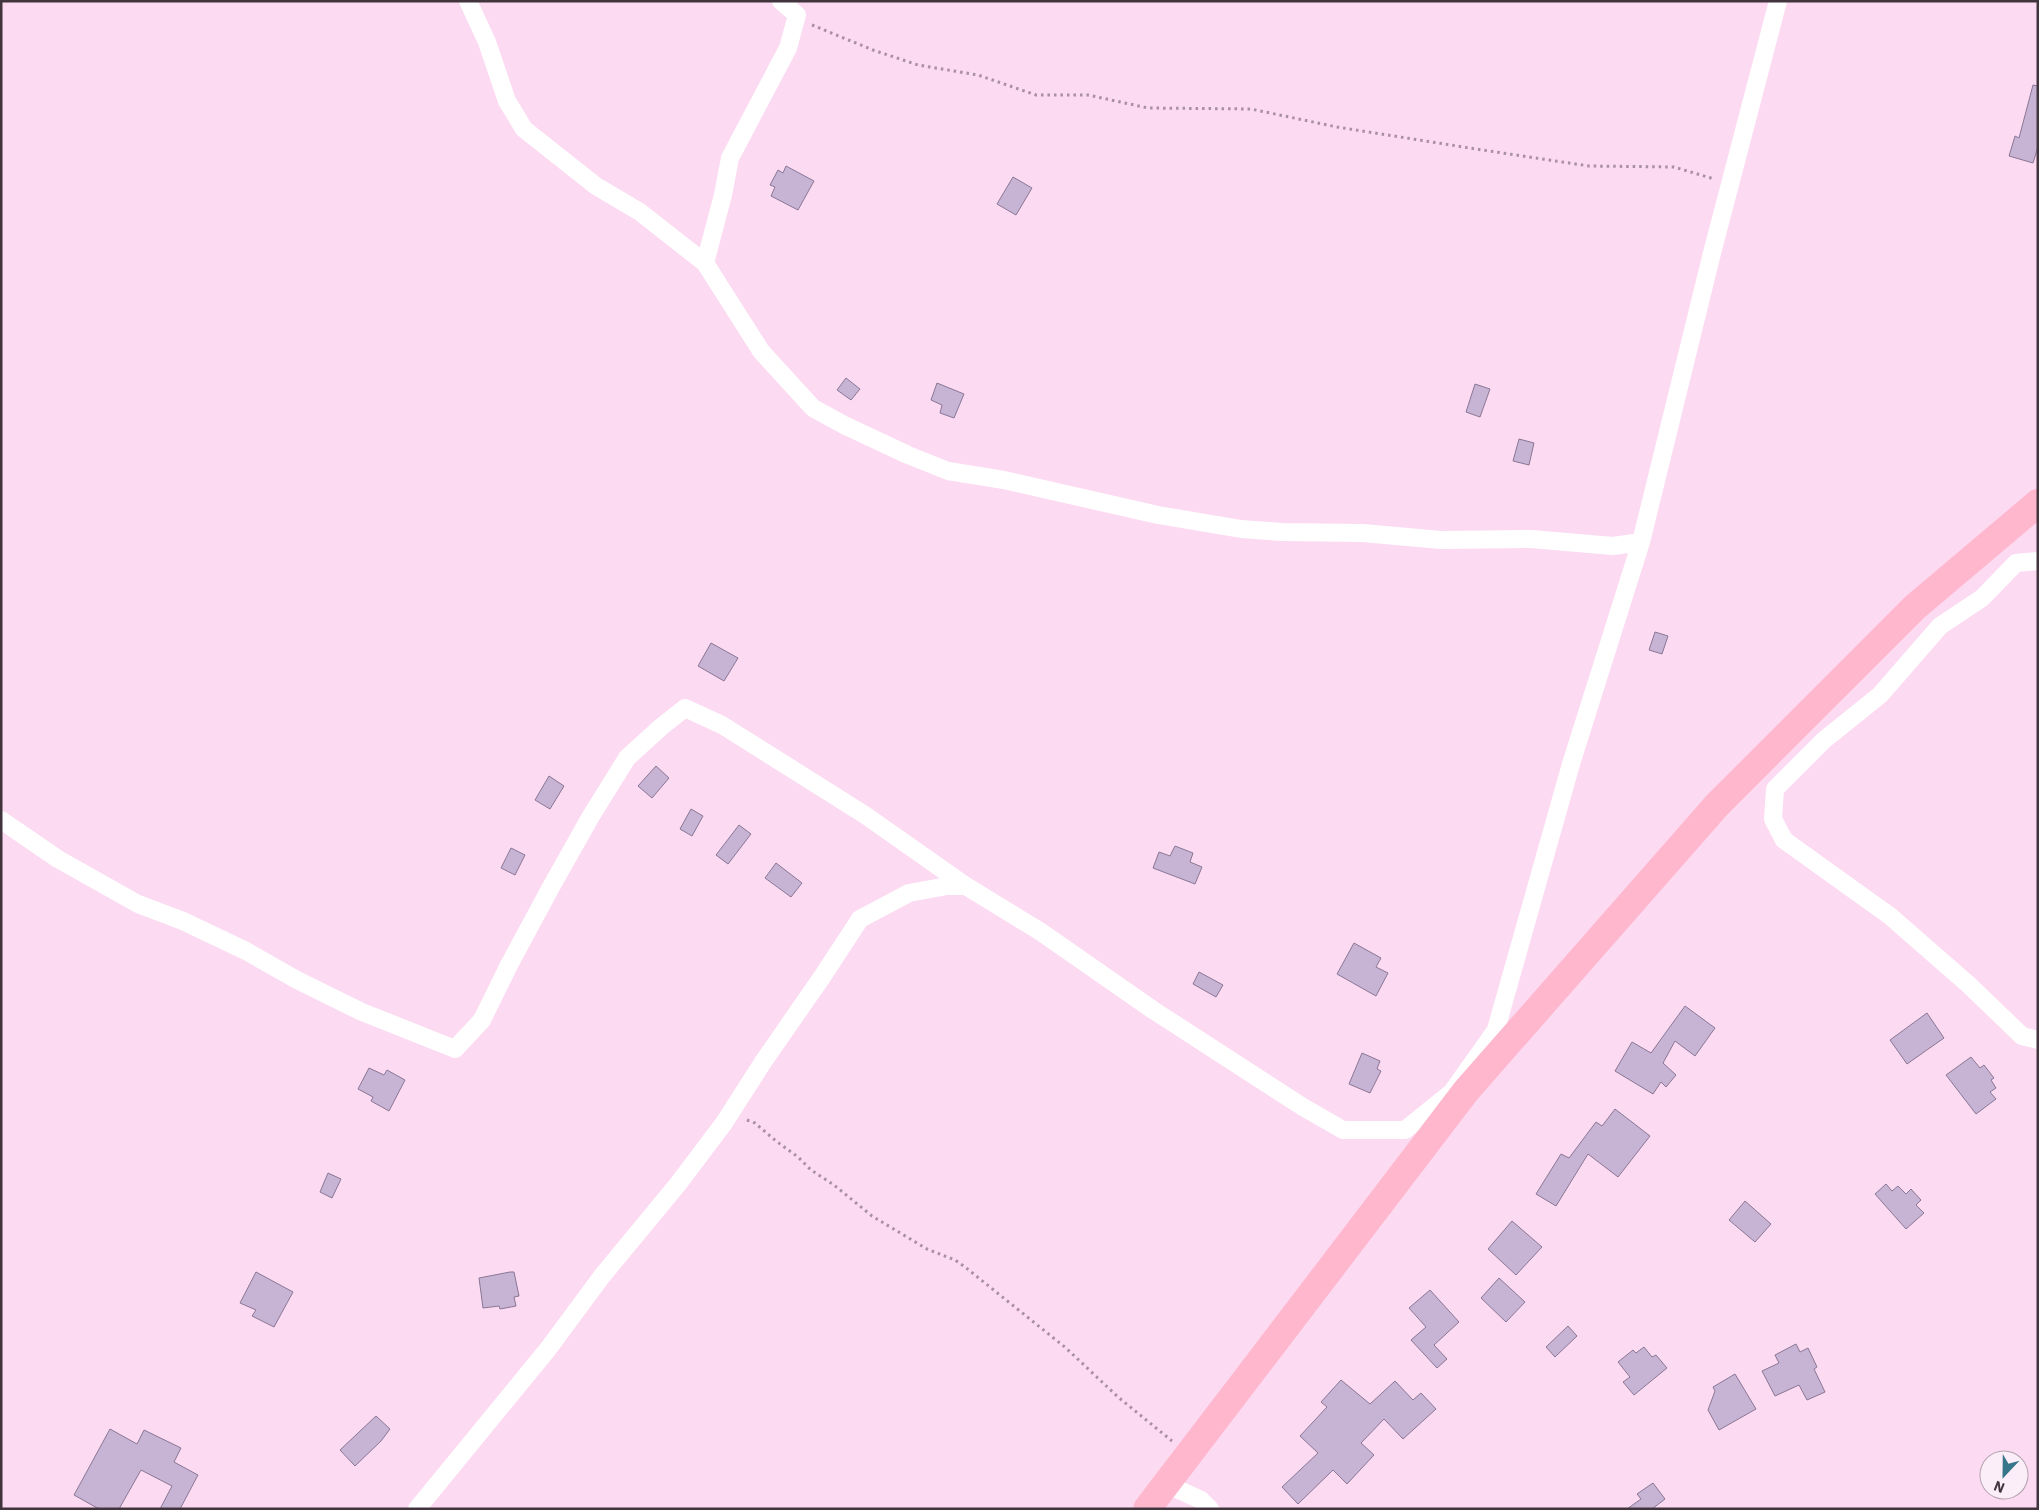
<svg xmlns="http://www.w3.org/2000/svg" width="2039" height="1510" viewBox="0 0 2039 1510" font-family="'IBM Plex Sans',sans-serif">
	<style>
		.building { fill: #c7b3d3; stroke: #8a7795 }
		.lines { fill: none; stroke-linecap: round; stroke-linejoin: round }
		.path { stroke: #a88fa1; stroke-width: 3; stroke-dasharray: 2.5 4; stroke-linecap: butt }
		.street { stroke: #fff; stroke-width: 18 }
		.highway { stroke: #feb7cd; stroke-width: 28 }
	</style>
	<rect width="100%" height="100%" fill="#fcdaf2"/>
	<path class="building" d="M2033,85L2038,86V147L2033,163L2009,156L2015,136L2019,138Z
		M786,166L814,181L798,210L771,196L775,187L770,185L778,170L783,173Z
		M1013,177L1032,188L1016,215L997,204Z
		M846,378L860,389L851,400L837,390Z
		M937,383L964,394L954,418L940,413L942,405L931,400Z
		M1475,384L1490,389L1480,417L1466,412Z
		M1519,439L1534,443L1529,465L1513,461Z
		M1655,632L1668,636L1662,654L1649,650Z
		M711,643L738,658L724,681L698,666Z
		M656,766L669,778L652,798L638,786Z
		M549,776L564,786L550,809L535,800Z
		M691,809L703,816L692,836L680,829Z
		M739,825L751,834L728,864L716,855Z
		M1175,846L1193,853L1190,862L1202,867L1195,884L1153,868L1159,852L1170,856Z
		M511,848L525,855L515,875L501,868Z
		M776,863L802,883L791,897L765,878Z
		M1354,943L1381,958L1376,967L1388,973L1376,996L1337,974Z
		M1199,972L1223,985L1216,997L1193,984Z
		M1685,1006L1715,1028L1695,1056L1675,1041L1663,1063L1676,1075L1666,1087L1661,1082L1653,1094L1615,1071L1632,1042L1651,1053Z
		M1927,1013L1944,1038L1907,1064L1890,1040Z
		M1362,1053L1380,1061L1377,1069L1381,1071L1370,1093L1349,1084Z
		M1971,1057L1980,1068L1984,1065L1994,1078L1991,1080L1996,1088L1990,1092L1996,1099L1976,1114L1946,1075Z
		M369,1068L384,1075L387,1070L405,1080L389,1111L371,1101L373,1097L358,1089Z
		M1615,1109L1650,1136L1618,1177L1588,1154L1556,1206L1536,1194L1561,1154L1569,1158L1596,1122L1602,1126Z
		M328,1173L341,1179L332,1198L320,1192Z
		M1886,1184L1892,1191L1898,1186L1906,1194L1911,1189L1921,1200L1916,1205L1924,1213L1906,1229L1875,1194Z
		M1745,1201L1771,1224L1755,1242L1729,1220Z
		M1512,1221L1542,1247L1516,1275L1488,1249Z
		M256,1272L293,1292L274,1327L252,1316L256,1310L240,1303Z
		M510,1272H514L519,1296L514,1297L516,1306L500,1309L499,1306L483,1308L479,1278Z
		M1499,1278L1525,1302L1506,1322L1481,1298Z
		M1430,1290L1459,1322L1434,1345L1447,1359L1437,1368L1411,1340L1426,1327L1409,1308Z
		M1568,1326L1577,1336L1555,1357L1546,1347Z
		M1796,1344L1800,1352L1808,1348L1817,1367L1814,1369L1825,1392L1807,1400L1799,1385L1775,1396L1762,1371L1779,1363L1775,1355Z
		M1644,1347L1652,1357L1656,1355L1667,1368L1634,1395L1623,1382L1630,1377L1618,1362L1633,1350L1636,1353Z
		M1735,1374L1756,1409L1719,1430L1708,1410L1715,1391L1713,1387Z
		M1341,1380L1370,1404L1395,1381L1413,1400L1421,1393L1436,1409L1403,1439L1384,1419L1361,1443L1374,1455L1347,1484L1333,1470L1298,1504L1282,1487L1318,1453L1300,1436L1327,1407L1321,1402Z
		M376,1416L390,1429L381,1441L355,1466L340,1450Z
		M110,1429L137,1444L144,1430L181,1448L174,1462L198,1475L180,1509H160L172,1486L141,1470L119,1509H99L74,1495Z
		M1653,1483L1665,1499L1652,1509H1627L1641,1499L1637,1494Z"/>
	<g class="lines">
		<path class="path" d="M812,25L873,50L918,65L978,75L1036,95H1088L1148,108L1251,109L1337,127L1476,149L1589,166L1674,167L1714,179
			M747,1120L755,1123L776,1141L798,1157L811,1170L834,1185L872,1216L927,1249L955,1260L965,1267L1066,1348L1118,1397L1172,1441"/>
		<path class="street" d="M468,1L487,42L507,101L524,129L596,186L640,212L705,263
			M781,1L797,15L788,48L730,158L723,195L705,263L761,351L813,408L844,425L908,455L948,471L1004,480L1158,515L1241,529L1282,532L1363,533L1441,540L1531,539L1613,546L1641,542
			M2038,561L2016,563L1982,598L1940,626L1880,695L1824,740L1775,789L1773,819L1784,840L1890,916L1969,985L2022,1036L2038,1040
			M1,820L58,859L138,904L183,921L246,951L297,980L362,1012L455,1049L482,1020L509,965L551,887L591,816L627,758L661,727L685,708L722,725L865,815L966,886L1041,932L1153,1010L1303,1107L1343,1130H1405L1452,1092L1496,1030
			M1493,1040L1571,764L1641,542L1712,253L1778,1
			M1166,1484L1201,1500L1210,1509
			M417,1509L548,1349L602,1276L678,1184L724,1123L763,1062L822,977L860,919L909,893L947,886H966"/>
		<path class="highway" d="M1147,1509L1466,1091L1717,805L1915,607L2038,503"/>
	</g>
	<rect width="2039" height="1510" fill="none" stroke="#41343d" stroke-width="5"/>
	<g transform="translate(2004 1475) rotate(202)"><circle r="24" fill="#fceef8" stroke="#b1a4ad"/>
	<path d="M0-4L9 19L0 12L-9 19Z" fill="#37758b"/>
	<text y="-8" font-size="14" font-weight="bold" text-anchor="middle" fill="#41343d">N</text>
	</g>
</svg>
